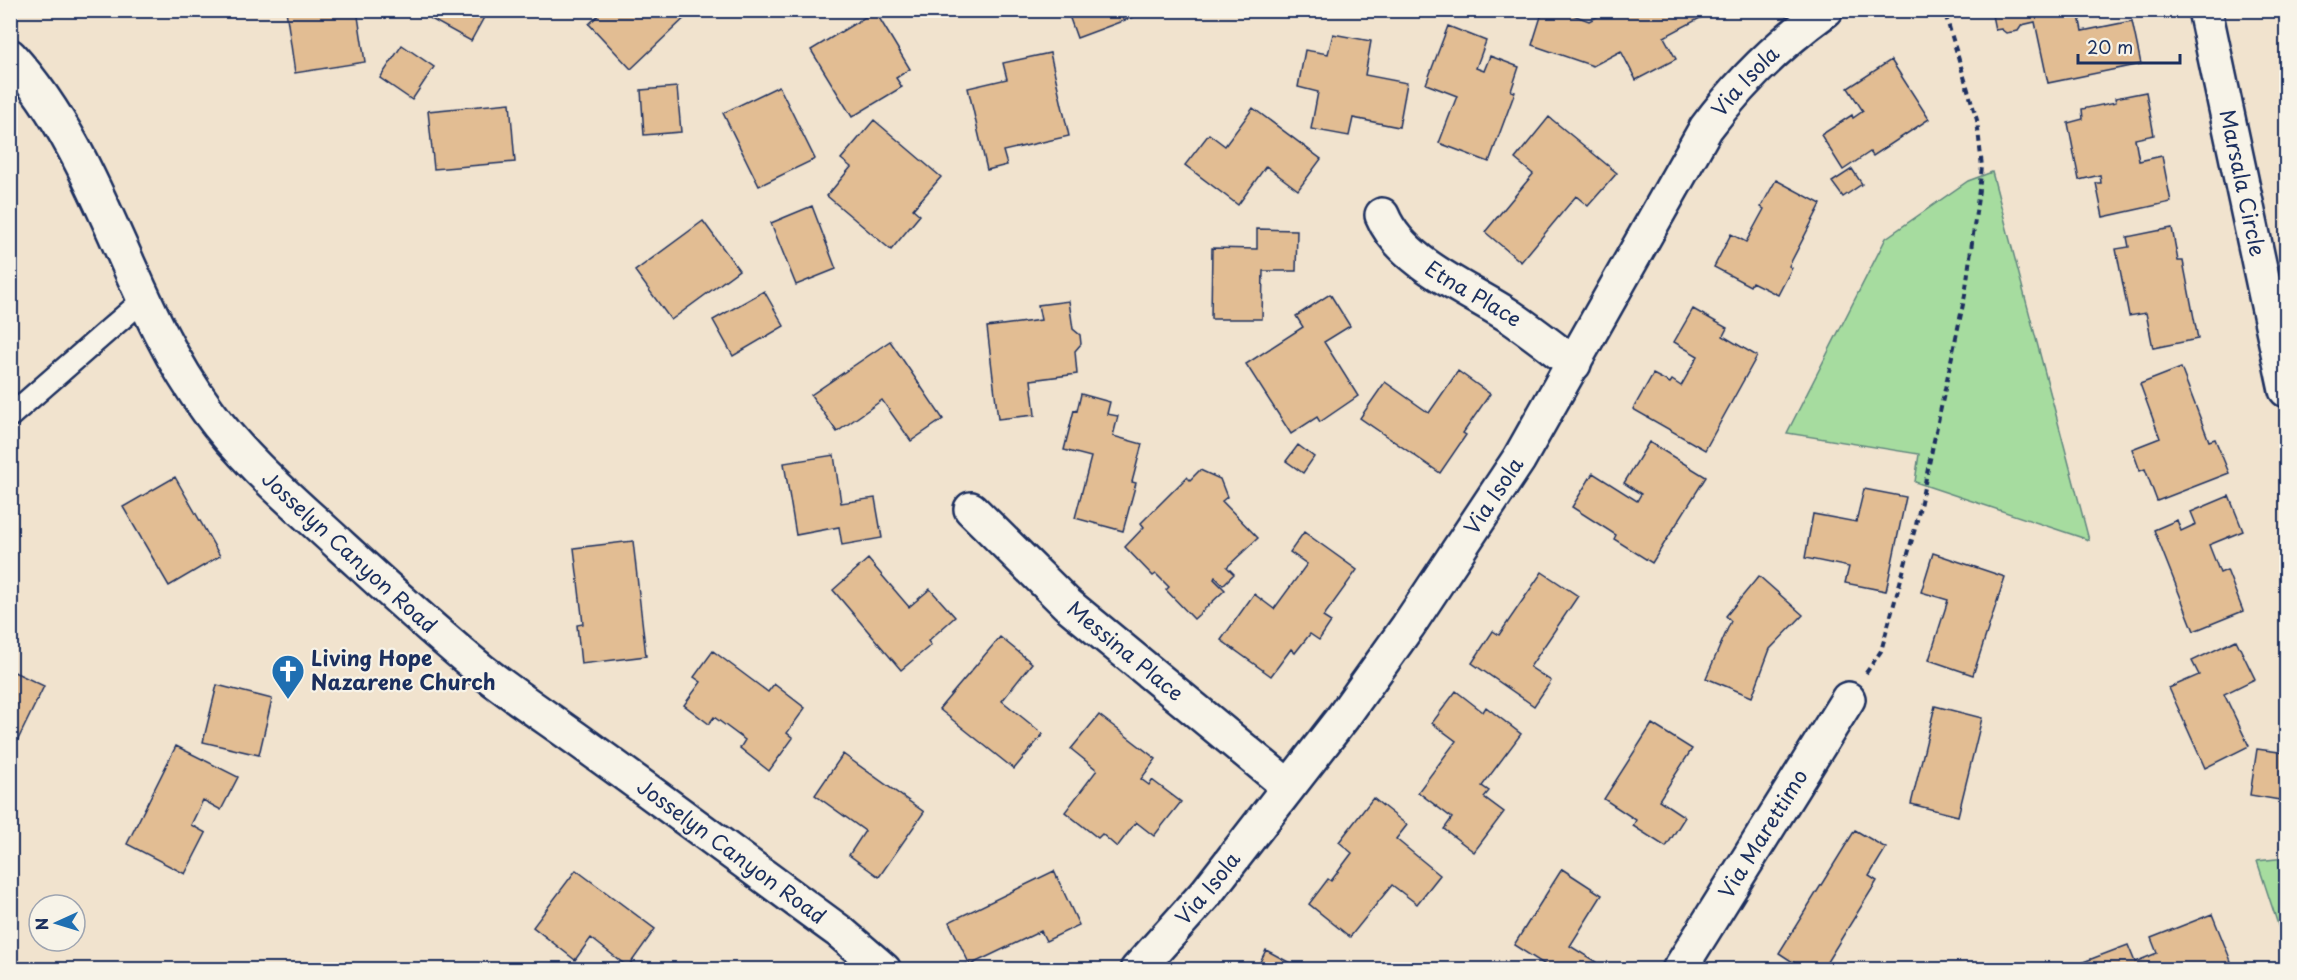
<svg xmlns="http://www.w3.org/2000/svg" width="2297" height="980" viewBox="0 0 2297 980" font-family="'Playpen Sans',sans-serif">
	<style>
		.green { fill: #a6dc9f; stroke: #60867e; stroke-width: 1.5 }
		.building { fill: #e2bd93; stroke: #1b2f5e; stroke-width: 1.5 }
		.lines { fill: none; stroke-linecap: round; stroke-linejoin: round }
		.service-casing { stroke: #1b2f5e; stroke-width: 26 }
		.minor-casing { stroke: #1b2f5e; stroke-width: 38 }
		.tertiary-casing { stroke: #1b2f5e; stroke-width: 38 }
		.path { stroke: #1b2f5e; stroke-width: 4; stroke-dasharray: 6 4.5; stroke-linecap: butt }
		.service { stroke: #f7f3e8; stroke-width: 21 }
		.minor { stroke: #f7f3e8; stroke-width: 33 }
		.tertiary { stroke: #f7f3e8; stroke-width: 33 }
		.labels { text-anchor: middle; stroke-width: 4.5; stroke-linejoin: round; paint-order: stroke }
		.street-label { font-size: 21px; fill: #1b2f5e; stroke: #f7f3e8 }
		.poi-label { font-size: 21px; font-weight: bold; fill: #1b2f5e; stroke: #f7f3e8; text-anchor: start }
	</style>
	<rect width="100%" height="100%" fill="#f1e3ce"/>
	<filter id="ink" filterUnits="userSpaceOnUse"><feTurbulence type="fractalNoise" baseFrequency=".0167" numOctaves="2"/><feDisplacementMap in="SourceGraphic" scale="12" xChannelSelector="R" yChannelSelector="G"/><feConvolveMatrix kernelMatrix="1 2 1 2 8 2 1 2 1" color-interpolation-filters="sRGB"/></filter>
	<g filter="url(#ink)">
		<path class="green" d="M1992,172L2089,540L1915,482L1919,454L1787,433L1886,238L1968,181Z
			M2286,858V949L2257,861Z"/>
		<path class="building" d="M286,10H357L365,62L295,73Z
			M436,10H488L471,41L431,19Z
			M604,10H693L631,69L589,24Z
			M1067,10H1152L1077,38Z
			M1543,10H1560L1589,21L1603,14L1601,10H1701L1704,16L1664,37L1676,59L1636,80L1621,51L1593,66L1532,45Z
			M1991,10H2078L2082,31L2132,21L2141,64L2048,83L2035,22L2022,25L2018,31L2006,33L2001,29L1995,30Z
			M875,11L910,69L896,78L902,87L852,117L811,50Z
			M1448,26L1486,41L1476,68L1484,71L1490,56L1519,67L1511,91L1515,92L1489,162L1439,143L1457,96L1426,84Z
			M1333,34L1371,41L1365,75L1407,83L1399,127L1353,118L1349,136L1311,129L1318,92L1298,87L1305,50L1328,54Z
			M402,45L434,67L412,100L380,78Z
			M1050,53L1069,136L1003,151L1007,165L987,170L968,88L1007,79L1003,63Z
			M1891,60L1929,119L1873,156L1870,152L1843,170L1821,135L1852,115L1853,118L1863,111L1848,88Z
			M779,86L815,159L759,186L723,113Z
			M677,87L681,132L644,135L641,90Z
			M2146,92L2154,135L2135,139L2139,161L2162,156L2171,202L2103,217L2096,183H2101L2100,175L2079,180L2068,123L2083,119L2082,109L2116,102L2115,98Z
			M510,103L515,162L434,169L428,111Z
			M1253,108L1321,159L1298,190L1266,166L1238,205L1185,165L1209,134L1225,146Z
			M1549,117L1617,173L1588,206L1576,196L1521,262L1485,232L1533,174L1515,159Z
			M874,120L941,177L913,209L920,215L891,250L827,196L851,167L841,159Z
			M1852,169L1862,184L1843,197L1832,182Z
			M1776,180L1821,204L1789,266L1792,268L1778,295L1752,282L1750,286L1714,267L1731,234L1746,242L1764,209L1761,207Z
			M812,206L836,269L796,285L771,223Z
			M703,221L739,270L671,320L635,271Z
			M2172,228L2178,261H2183L2198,339L2153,348L2146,313L2129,316L2116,249L2129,247L2127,237Z
			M1257,229L1297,230L1296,271H1263L1262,319H1211L1212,248L1257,249Z
			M764,291L784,326L733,356L713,320Z
			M1330,294L1350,326L1324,342L1358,396L1320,422L1317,417L1291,434L1246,364L1303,327L1296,316Z
			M1069,301L1073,329L1080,335L1081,344L1075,351L1077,374L1031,380L1035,415L998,419L987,327L1041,320L1038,305Z
			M1693,309L1727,328L1723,336L1757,356L1705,450L1633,409L1653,374L1670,383L1672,380L1681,386L1698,356L1674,342Z
			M890,341L943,419L911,441L882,400L837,432L811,395Z
			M2181,368L2209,441L2215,439L2229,473L2157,501L2145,469L2140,471L2132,449L2160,438L2140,384Z
			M1458,371L1490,394L1463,433L1466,435L1440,473L1360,418L1385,382L1429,413Z
			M1081,394L1110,402L1107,414L1118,416L1113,436L1142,444L1132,482L1136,483L1123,531L1075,518L1091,457L1064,450L1074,410L1077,411Z
			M1649,442L1706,477L1652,563L1614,539L1616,535L1572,507L1593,473L1637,501L1641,494L1624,483Z
			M1298,445L1314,457L1303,473L1286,461Z
			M834,455L841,503L875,498L882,538L842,545L839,527L796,535L784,463Z
			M1200,470L1220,479L1227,497L1222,501L1258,538L1227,567L1234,574L1223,585L1215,577L1214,579L1225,590L1194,619L1166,590L1169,587L1156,574L1153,576L1125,547L1144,527L1141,523L1187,477L1190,480Z
			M175,477L220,556L169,586L123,507Z
			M1864,489L1906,497L1886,591L1845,583L1849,567L1805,558L1813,514L1856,522Z
			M2229,496L2243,531L2209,545L2220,573L2227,570L2243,611L2194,631L2154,530L2177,520L2181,531L2196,524L2191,512Z
			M1304,532L1357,570L1323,617L1331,622L1319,640L1310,634L1295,653L1291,649L1271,676L1221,640L1254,594L1274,609L1307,564L1290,552Z
			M633,541L646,656L581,664L577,625L583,624L574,548Z
			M1933,553L2005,577L1973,675L1929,660L1948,600L1921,592Z
			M868,559L909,607L930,589L955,617L928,641L931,645L901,670L833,590Z
			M1542,572L1578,596L1530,667L1551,681L1534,706L1472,663L1493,631L1499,635Z
			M1759,576L1803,615L1770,649L1752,697L1706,678L1731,621L1726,616Z
			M1000,637L1032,663L1002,701L1043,734L1014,769L939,709Z
			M2236,640L2255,679L2224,694L2249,746L2205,768L2169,688L2199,675L2192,661Z
			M713,651L768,692L774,684L805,708L787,733L793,738L769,771L740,748L745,740L714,717L709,724L684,705L701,682L694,677Z
			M10,670L44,686L10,756Z
			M217,685L272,699L259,755L203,742Z
			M1456,691L1483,712L1486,707L1521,734L1482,786L1489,791L1484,797L1504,812L1474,852L1444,829L1452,818L1418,792L1456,741L1432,723Z
			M1935,706L1982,718L1958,816L1911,804Z
			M1099,715L1156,759L1141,779L1149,785L1152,780L1181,802L1154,836L1136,822L1117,847L1102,834L1098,838L1065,812L1097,770L1071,749Z
			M1652,724L1692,749L1659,800L1685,817L1666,847L1633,826L1636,820L1604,799Z
			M176,746L238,777L221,810L203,800L191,825L206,833L185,874L127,844Z
			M2257,749L2286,753V801L2250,795Z
			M843,754L924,812L879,877L849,855L865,831L815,795Z
			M1373,798L1407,825L1396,839L1440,875L1417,904L1392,885L1350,937L1309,904L1328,879L1331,881L1352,853L1339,842Z
			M1855,830L1886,848L1869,876L1877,881L1822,970H1805L1779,953Z
			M1562,869L1602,895L1570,946L1596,962L1592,970H1545L1547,966L1514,945Z
			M576,870L655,929L628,967L591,938L575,960L533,927Z
			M1054,871L1079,925L1046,941L1041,931L970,965L949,922Z
			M2212,914L2231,961L2210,970H2162L2161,967L2156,970H2080L2078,964L2128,945L2135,962L2157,953L2151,938Z
			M1266,950L1303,970H1256Z"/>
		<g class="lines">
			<defs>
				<path id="service" d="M10,416L143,300"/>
				<g id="minor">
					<path id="s1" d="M2205,10L2286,390"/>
					<path id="s2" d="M1382,215C1402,264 1469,289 1511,317C1533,332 1553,348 1574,364"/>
					<path id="s3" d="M971,509L1067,604L1288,786"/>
					<path id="s4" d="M1137,970L1207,892L1343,717L1408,626L1519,459L1706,128C1740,82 1779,44 1826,10"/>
					<path id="s5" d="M1679,970L1848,699"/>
				</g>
				<g id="tertiary">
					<path id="s6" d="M10,56C103,158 127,302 208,411C245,462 296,504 342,547C388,589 433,631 481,670C518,699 558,725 596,753C678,812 759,873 840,932L884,970"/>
				</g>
			</defs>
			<use href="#service" class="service-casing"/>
			<use href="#minor" class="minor-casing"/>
			<use href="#tertiary" class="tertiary-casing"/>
			<path class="path" d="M1866,673L1881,651L1916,525L1965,295L1982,167L1977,120L1944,10"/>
			<use href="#service" class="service"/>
			<use href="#minor" class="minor"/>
			<use href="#tertiary" class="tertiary"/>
		</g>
	</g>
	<defs>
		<symbol id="church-pin" viewBox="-11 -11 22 30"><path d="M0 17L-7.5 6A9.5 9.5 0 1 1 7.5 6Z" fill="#1f6fb2" stroke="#f7f3e8"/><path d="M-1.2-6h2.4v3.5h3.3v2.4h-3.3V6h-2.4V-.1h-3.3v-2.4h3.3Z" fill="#fff"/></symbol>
	</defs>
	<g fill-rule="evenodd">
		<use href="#church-pin" x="269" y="652" width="38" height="52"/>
	</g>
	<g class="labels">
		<g class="street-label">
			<text dy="7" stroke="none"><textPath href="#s4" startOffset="1080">Via Isola</textPath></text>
			<text dy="7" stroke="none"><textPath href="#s1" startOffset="177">Marsala Circle</textPath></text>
			<text dy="7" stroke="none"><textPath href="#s2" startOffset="123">Etna Place</textPath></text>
			<text dy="7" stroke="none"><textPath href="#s4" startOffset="594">Via Isola</textPath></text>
			<text dy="7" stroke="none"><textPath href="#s6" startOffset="608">Josselyn Canyon Road</textPath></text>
			<text dy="7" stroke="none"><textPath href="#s3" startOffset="210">Messina Place</textPath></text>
			<text dy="7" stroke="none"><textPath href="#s5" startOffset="160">Via Marettimo</textPath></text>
			<text dy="7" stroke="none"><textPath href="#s6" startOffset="1094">Josselyn Canyon Road</textPath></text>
			<text dy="7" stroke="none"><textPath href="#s4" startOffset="108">Via Isola</textPath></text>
		</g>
		<g class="poi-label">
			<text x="311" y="666">Living Hope<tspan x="311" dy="24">Nazarene Church</tspan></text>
		</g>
	</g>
	<rect width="2297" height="980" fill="none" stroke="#f7f3e8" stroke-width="36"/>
	<rect x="18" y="18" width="2261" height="944" fill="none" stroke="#1b2f5e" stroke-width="2" filter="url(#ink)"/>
	<g transform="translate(57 923) rotate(266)"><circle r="28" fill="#f7f3e8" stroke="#9fa5b1" stroke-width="1.5"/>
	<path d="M0-4.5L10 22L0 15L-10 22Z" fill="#1f6fb2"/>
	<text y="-9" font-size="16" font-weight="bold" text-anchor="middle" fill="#1b2f5e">N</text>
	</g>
	<path d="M2078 54v9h102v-9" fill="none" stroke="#1b2f5e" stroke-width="3"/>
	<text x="2087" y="54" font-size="18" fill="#1b2f5e" stroke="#f7f3e8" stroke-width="4.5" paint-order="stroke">20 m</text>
</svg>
